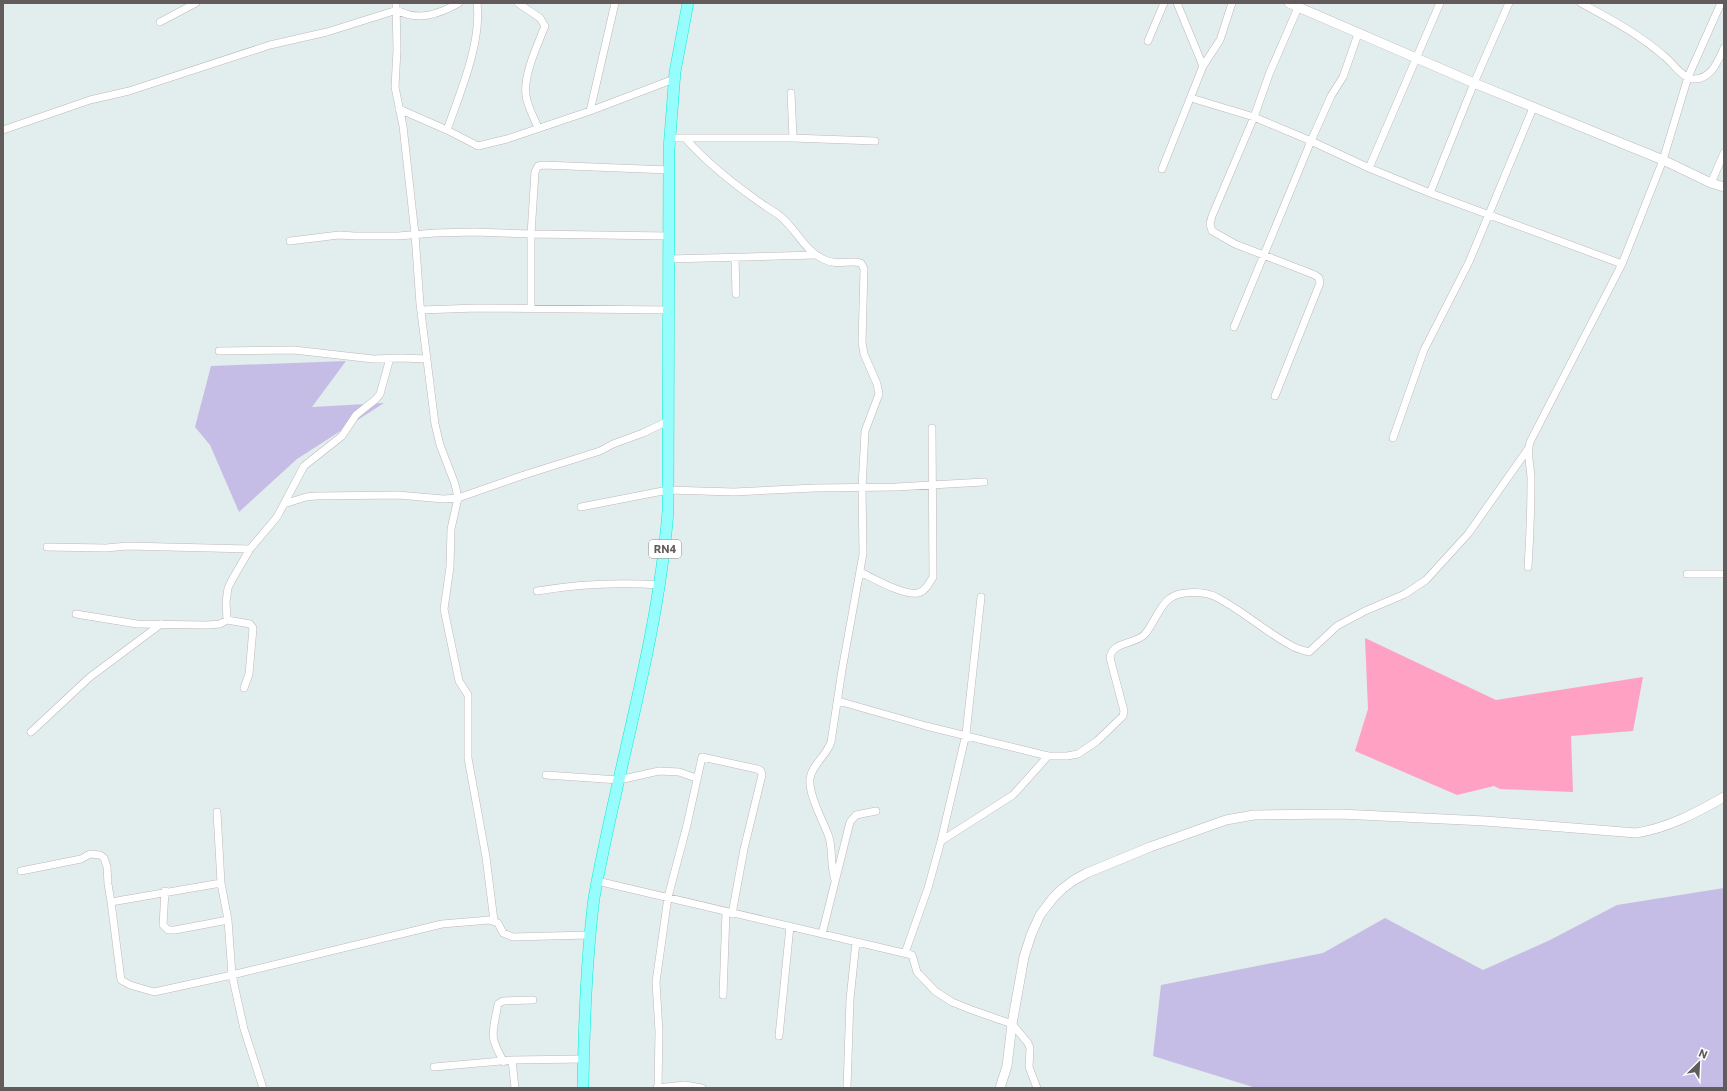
<svg xmlns="http://www.w3.org/2000/svg" width="1727" height="1091" viewBox="0 0 1727 1091" font-family="Commissioner,sans-serif">
	<style>
		.green { fill: #c6bde6 }
		.water { fill: #ffa1c3 }
		.lines { fill: none; stroke-linecap: round; stroke-linejoin: round }
		.minor-casing { stroke: #bfb7b9; stroke-width: 8 }
		.tertiary-casing { stroke: #bfb7b9; stroke-width: 10 }
		.trunk-casing { stroke: #00f0d5; stroke-width: 12 }
		.minor { stroke: #fff; stroke-width: 7 }
		.tertiary { stroke: #fff; stroke-width: 9 }
		.trunk { stroke: #97fdfc; stroke-width: 11 }
		.labels { text-anchor: middle; stroke-width: 3; stroke-linejoin: round; paint-order: stroke }
		.shield { fill: #fff; stroke: #928c8d; stroke-width: 1 }
		.shield-label { font-size: 11px; font-weight: bold; fill: #635a5c }
	</style>
	<rect width="100%" height="100%" fill="#e2eeed"/>
	<path class="green" d="M346,361L312,407L384,403L297,459L239,512L210,445L195,427L211,366Z
		M1724,888V1088H1256L1153,1056L1161,985L1323,953L1385,918L1483,970L1550,940L1617,905Z"/>
	<path class="water" d="M1365,638L1496,700L1643,677L1633,731L1571,736L1573,792L1500,789L1494,786L1457,795L1355,751L1368,709Z"/>
	<g class="lines">
		<defs>
			<path id="minor" d="M396,3L397,50L395,87L403,126L415,234L420,304L435,424L440,445L455,484L458,498L451,529L450,567L444,609L459,681L468,695V758L486,857L494,921
				M518,3L540,18L545,26C538,44 523,75 526,95C527,106 534,117 538,128
				M1581,3C1610,19 1639,34 1664,56C1673,63 1681,77 1693,79C1711,80 1718,61 1724,48
				M397,10C418,22 439,14 459,3
				M160,22L196,3
				M1148,41L1164,3
				M1203,66L1220,40L1232,3
				M1191,98L1254,117L1311,141L1369,168L1430,193L1622,264
				M399,109L447,130L478,146L507,139L590,111L674,79
				M590,111L615,3
				M3,130L90,100L129,91L270,45L327,32L397,10
				M447,130C460,93 482,42 477,3
				M670,138H793L791,93
				M793,138L875,141
				M686,139C706,162 730,181 755,199C763,205 772,210 780,216C796,229 804,250 823,259C839,267 848,259 861,263L864,269L862,342L864,354L877,384L879,394L865,431L862,488L863,554L842,670L831,742C827,755 811,766 810,779C808,794 824,823 829,837C833,851 830,866 835,880
				M1369,168L1440,3
				M1162,169L1203,66L1177,3
				M1711,183L1724,153
				M1430,193L1474,83L1509,3
				M290,241L339,235L355,236H398L435,233L474,232L531,234L669,236
				M735,258L736,294
				M669,259L814,255
				M531,309V234L535,172L538,166L543,165L669,170
				M421,310L477,308L669,310
				M1234,327L1311,141L1331,96L1343,77L1358,34
				M219,351L294,350L373,359L401,358L427,359
				M1275,396L1320,283L1319,278L1315,275L1235,244L1212,231L1210,224L1212,216L1254,117L1270,72L1300,3
				M1393,438L1424,350L1469,262L1533,108
				M284,504L306,497L316,496L398,495L443,499L458,498L524,475L600,451L613,444L643,433L668,421
				M581,507L668,490L734,492L815,488L896,487L984,482
				M47,547L106,548L128,546L250,549
				M1528,567C1530,537 1531,508 1531,479C1531,466 1526,454 1530,442L1622,264L1663,160L1688,77L1721,3
				M860,572C873,578 904,596 918,593C926,591 929,583 933,577L932,428
				M1687,574H1724
				M537,591C578,584 618,582 660,585
				M76,614L137,624L207,625L220,624L227,620L250,624L253,628L249,674L244,688
				M227,620L226,602L228,588L233,578L250,549L277,517L304,466L342,436L356,415L376,399L380,394L390,358
				M838,701L926,726L1048,756H1067L1078,754L1097,741L1123,716L1124,711L1110,658C1112,641 1135,645 1145,634C1154,624 1158,608 1169,599C1180,590 1206,591 1218,598C1244,612 1266,632 1292,646C1297,649 1303,650 1309,652L1337,626L1365,611L1405,594L1426,580L1468,534L1528,449
				M31,732L90,677L161,624
				M546,775L619,780L659,771L679,772L696,778
				M217,812L221,883L228,920L232,975L244,1029L263,1088
				M941,841L966,734L981,597
				M21,871L81,859L90,854L100,855L104,858L107,867L108,884L111,902L221,883
				M597,881L912,955L917,972L935,991L952,1002L972,1010L1012,1024L1028,1043L1030,1048L1029,1067L1037,1088
				M165,891L163,925L168,930H175L228,920
				M111,902L121,980L130,985L154,992L232,975L442,924L489,920L498,923L503,933L513,937L589,935
				M822,934L850,822L856,815L876,811
				M905,953L928,888L941,841L1013,795L1048,756
				M723,995L726,912
				M779,1036L790,926
				M512,1060L515,1088
				M504,1062C488,1035 493,1033 498,1004L503,1001L533,1000
				M434,1067L512,1060L584,1059
				M657,1088L685,1085L702,1088
				M658,1088L659,1032L656,982L668,897L687,825L702,757L757,769L761,771L762,775L744,849L732,914
				M847,1088L850,999L856,942"/>
			<path id="tertiary" d="M1289,3L1474,83L1663,160L1711,183L1724,187
				M1000,1088L1007,1066L1012,1024L1024,957L1031,935L1040,915L1053,898L1062,889L1074,880L1087,873L1150,847L1226,820L1254,815L1340,814L1485,821L1636,833C1668,828 1696,813 1724,797"/>
			<path id="trunk" d="M583,1088C584,1024 586,961 594,898C617,769 658,642 668,511L669,149L675,72L688,3"/>
		</defs>
		<use href="#minor" class="minor-casing"/>
		<use href="#tertiary" class="tertiary-casing"/>
		<use href="#trunk" class="trunk-casing"/>
		<use href="#minor" class="minor"/>
		<use href="#tertiary" class="tertiary"/>
		<use href="#trunk" class="trunk"/>
	</g>
	<g class="labels">
		<rect class="shield" x="649" y="540" width="32" height="18" rx="3"/>
		<g class="shield-label">
			<text x="665" y="553">RN4</text>
		</g>
	</g>
	<rect width="1727" height="1091" fill="none" stroke="#635a5c" stroke-width="8"/>
	<g transform="translate(1699 1063) rotate(24)" stroke="#ffffff" stroke-width="3" paint-order="stroke">
	<path d="M0-3L7 15L0 10L-7 15Z" fill="#635a5c"/>
	<text y="-6" font-size="11" font-weight="bold" text-anchor="middle" fill="#635a5c">N</text>
	</g>
</svg>
